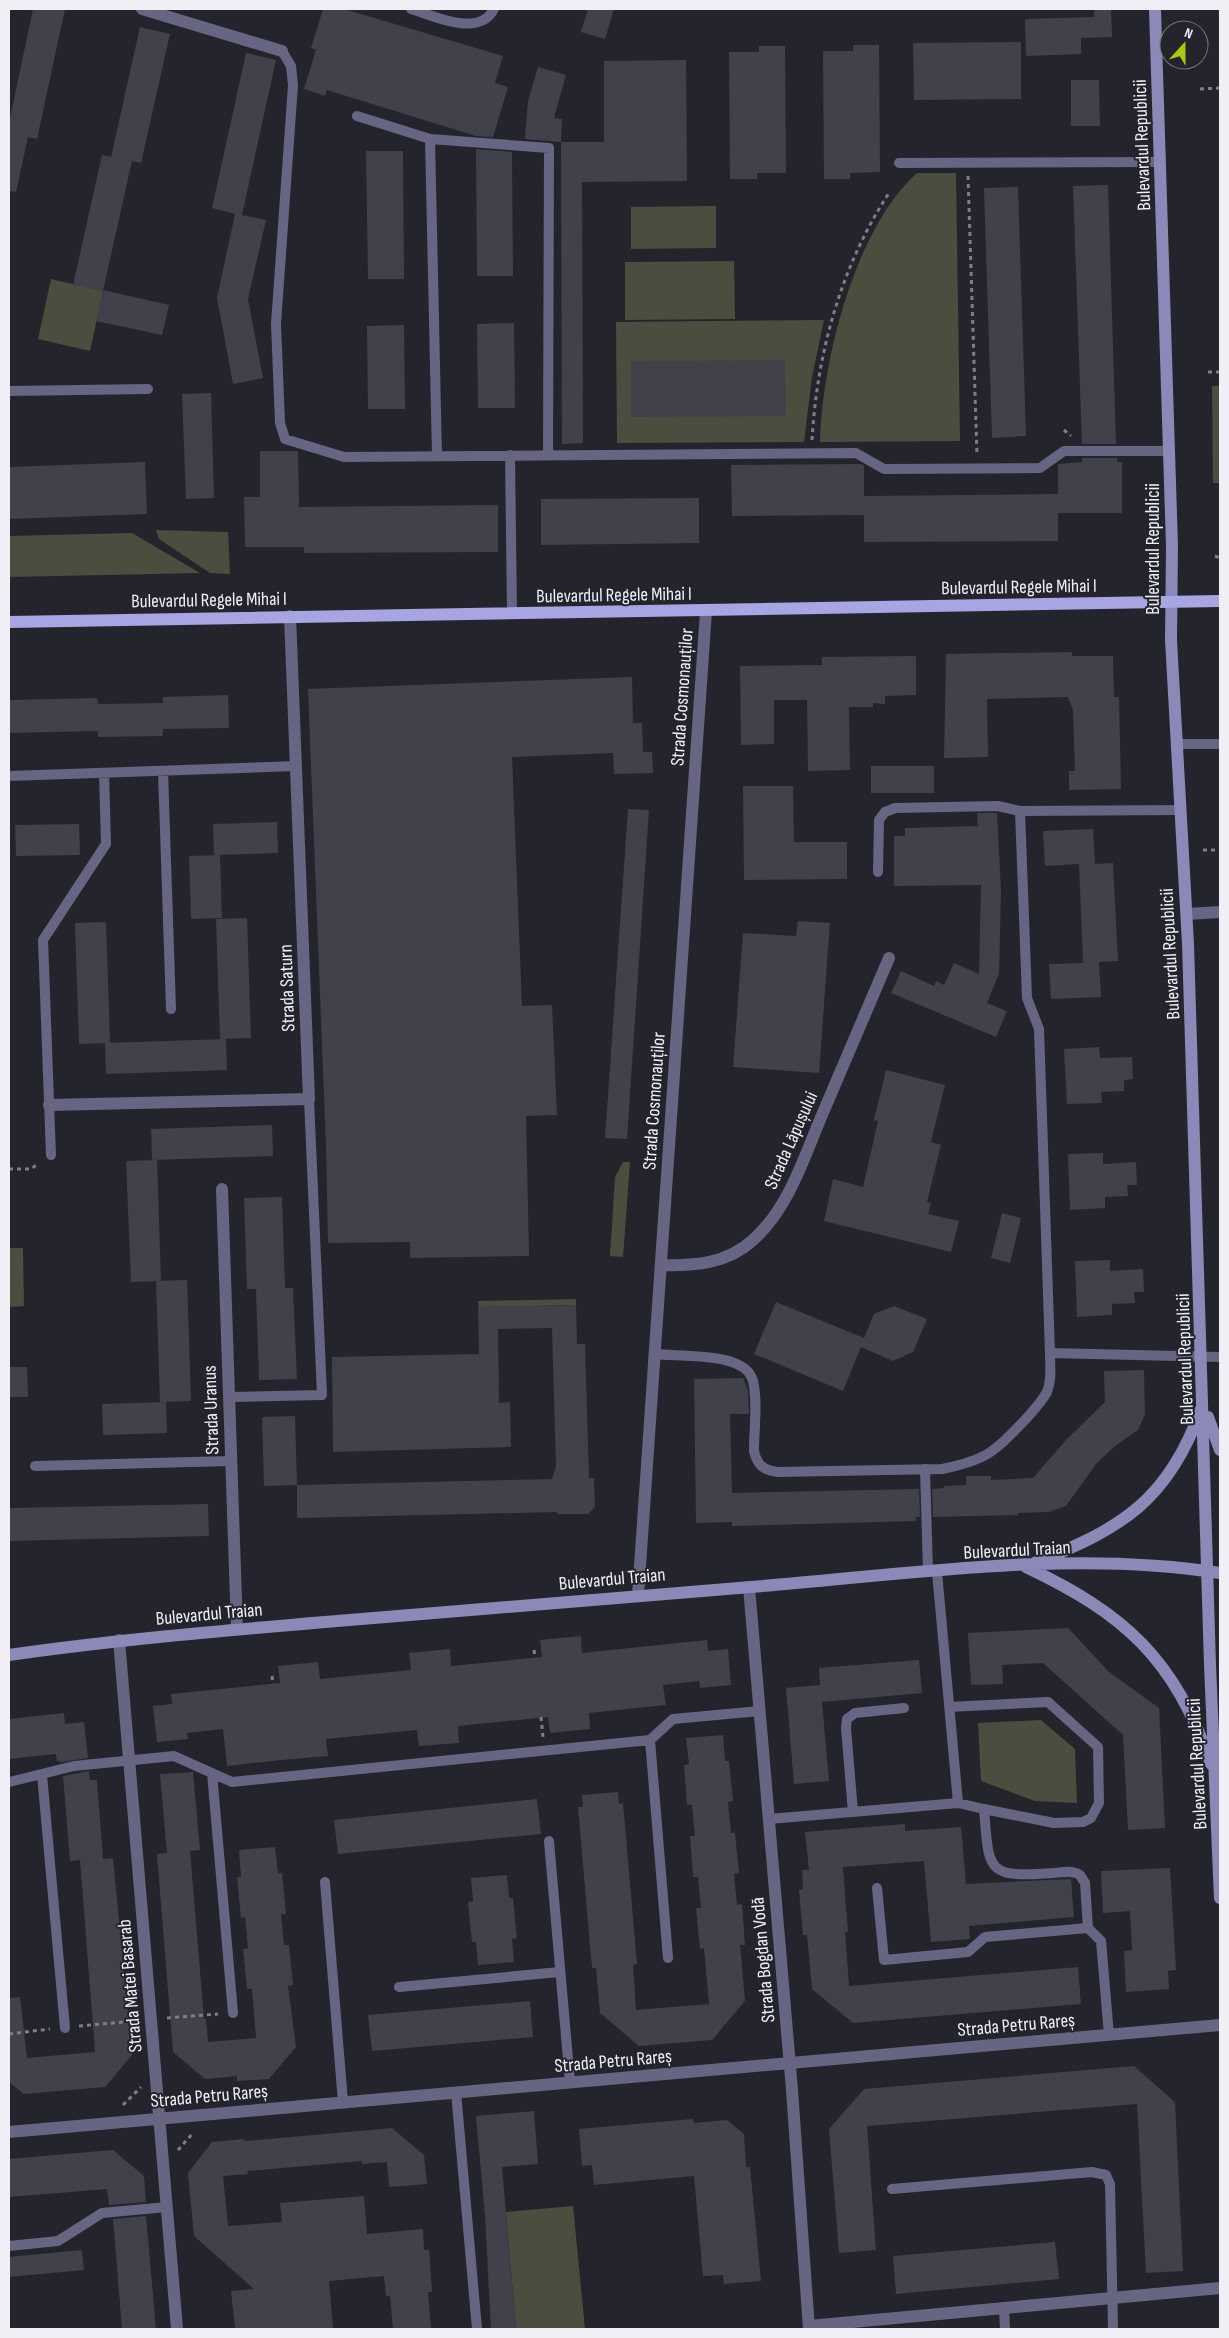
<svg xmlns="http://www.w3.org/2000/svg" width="1229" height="2338" viewBox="0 0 1229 2338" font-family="'Sofia Sans Condensed',sans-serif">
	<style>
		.green { fill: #4a4e3e }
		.building { fill: #41414b }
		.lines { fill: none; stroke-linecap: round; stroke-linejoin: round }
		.path { stroke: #7e7e85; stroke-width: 3; stroke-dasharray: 4 4; stroke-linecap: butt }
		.lane { stroke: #666582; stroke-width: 10 }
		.street { stroke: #666582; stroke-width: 12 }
		.secondary { stroke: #8a89b8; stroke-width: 12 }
		.primary { stroke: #a7a5e2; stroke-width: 12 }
		.labels { text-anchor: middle; stroke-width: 4; stroke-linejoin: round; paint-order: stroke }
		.street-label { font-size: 19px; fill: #efeff5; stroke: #24242d }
	</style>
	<rect width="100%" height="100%" fill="#24242d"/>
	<path class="green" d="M917,173H956L960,441L820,442C822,361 855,228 917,173Z
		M716,206V248L631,249V207Z
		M734,261L735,319L625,320V262Z
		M51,279L103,291L90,351L38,339Z
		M824,320L812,377L804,442L617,443L616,322Z
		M1212,386H1220V483H1213Z
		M156,530L228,532L230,574L210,573L159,539Z
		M132,533L200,573L9,577V536Z
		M623,1162H630L623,1257L610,1256L615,1177Z
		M9,1248H23L24,1306L9,1307Z
		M576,1299V1305L479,1307L478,1301Z
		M1041,1720L1075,1749L1077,1803L1035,1801L981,1781L978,1723Z
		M573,2206L585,2329H516L506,2212Z"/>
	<path class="building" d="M33,9H65L37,139L28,137L16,192L9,191V123Z
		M323,9H344L503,56L495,83L508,87L493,137L476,136L327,90L325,96L304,89L316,50L311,48Z
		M588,9H614L605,39L581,32Z
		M1094,9H1111L1112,37L1081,38V54L1026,56L1025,19L1094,17Z
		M140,27L170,34L141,163L132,161L103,291L73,285L102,155L111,157Z
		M1021,42V99L914,100L913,43Z
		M853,45H879L880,172L850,173V179H824L823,51H853Z
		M759,46H785L786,173H757V179H730L729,52H759Z
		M246,53L276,60L242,215L266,220L248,299L263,378L233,384L217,298L235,214L212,208Z
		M686,60L687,181L582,182L583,443L562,444L561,142H604V61Z
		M538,67L566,75L554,118L562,119L561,142L525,139L528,101Z
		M1071,80H1099L1100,126H1071Z
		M476,149L512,152L513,276H477Z
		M366,151H403L404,279H368Z
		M1108,185L1116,444H1082L1073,186Z
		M1018,187L1026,436L992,438L984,188Z
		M103,290L169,305L162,335L96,321Z
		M514,323L515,408H478L477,324Z
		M404,325L405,409H368L367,326Z
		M785,360L786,416L631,417V361Z
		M211,393L214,498L186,499L182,394Z
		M260,451H298L299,507L498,505V552L304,553V547H245L244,497H260Z
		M1082,458H1117V462H1122V513H1058V541L864,542V515L732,516L731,465L861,464L864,465V496L1058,494V464L1082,462Z
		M145,462L147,514L9,519V467Z
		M699,498V543L541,545V499Z
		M1072,652V656H1113L1114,697H1119L1121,789L1069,790V771H1075L1073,710L1068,697L987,699L988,757L944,758L946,654Z
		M916,656V695L885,696V704L873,703V707H849L850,770L808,771L807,700H774V744L741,745L740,666L822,665V657Z
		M632,677L633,723H642L643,752H652L653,773L614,774L613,753L512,757L522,1006L552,1005L557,1115L526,1116L529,1256L410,1258V1242L328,1243L326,1146L308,689Z
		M228,695L229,728L163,729V736L98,737V731L9,733V700L97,698L98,704L163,703V697Z
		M871,766H934V793H871Z
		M743,786H793L794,842H847V879L744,880Z
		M628,809L649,810L627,1139L605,1138Z
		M977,813H997L1001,891L999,974L987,1003L1007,1011L996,1037L891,993L901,971L934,986L936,981L944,985L954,963L979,974L981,885L894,886V836H905V828L978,826Z
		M277,822L278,853L214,855L213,824Z
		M79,824L80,855L16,856L15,825Z
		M1093,829L1095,864L1113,863L1118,961L1099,962L1101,997L1051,999L1049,964L1083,963L1079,864L1045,866L1043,831Z
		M220,855L222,918L191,919L189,856Z
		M247,918L251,1038L220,1039L216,919Z
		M798,921L830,923L819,1073L733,1067L743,933L796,936Z
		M106,922L110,1043L79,1044L75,923Z
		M226,1039L227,1070L106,1074L105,1043Z
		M1099,1047L1100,1058L1132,1057L1133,1079L1124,1080V1091L1101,1092L1102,1103L1067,1104L1064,1049Z
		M886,1070L945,1085L931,1142L941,1145L927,1202L931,1203L928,1214L959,1221L951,1252L824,1221L833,1179L863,1187L878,1121L874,1120Z
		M272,1125L273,1156L152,1160L151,1129Z
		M1103,1153V1164L1136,1162L1137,1185H1127L1128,1196L1105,1197V1208L1070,1210L1068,1154Z
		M157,1160L161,1281L131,1282L126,1161Z
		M282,1197L285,1288H293L297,1379L259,1380L256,1289H247L244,1198Z
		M1002,1213L1021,1218L1010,1263L991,1258Z
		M1110,1260V1271L1143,1269L1144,1292H1134L1135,1303L1112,1304V1315L1077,1317L1075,1261Z
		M187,1280L191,1401L160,1402L156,1281Z
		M776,1302L864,1338L874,1314L894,1306L927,1319L913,1352L893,1361L861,1347L843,1391L754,1354Z
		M576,1305L577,1344H585L589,1478H594L595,1507L588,1514H557V1512L297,1518V1485L552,1479L556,1466L552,1328L498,1329L499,1403L510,1402L511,1447L333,1452L332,1357L479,1354L478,1307Z
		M9,1367H27L28,1397H9Z
		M1144,1370L1145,1414L1138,1430L1115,1446L1096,1464L1066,1506L1048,1512L1018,1513V1515L933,1517L932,1489L944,1488V1486L966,1485V1476H991V1480L1033,1478L1066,1440L1105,1402L1104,1371Z
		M743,1378L748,1390L749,1414H730L732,1493L919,1489L920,1517H916V1521L732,1526V1522L696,1523L694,1379Z
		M166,1402L167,1433L103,1435L102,1404Z
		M295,1416L297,1485L264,1486L262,1417Z
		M208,1504L209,1536L10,1541L9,1508Z
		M1068,1628L1109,1672L1159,1708L1165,1828L1128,1830L1123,1735L1043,1663L1002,1665L1003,1684L971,1685L968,1633Z
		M581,1636L582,1653L707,1640L708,1651L728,1649L731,1685L700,1688L699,1681L663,1685L666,1705L589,1713L590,1729L550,1733L548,1717L458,1726L459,1743L419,1746L417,1730L326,1739L328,1756L281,1760L227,1766L223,1729L187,1733L188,1739L157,1742L153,1706L172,1704L171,1694L280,1683L278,1666L318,1662L320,1679L411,1670L409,1653L450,1649L451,1666L542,1657L540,1640Z
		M919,1660L922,1693L822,1702L829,1781L794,1784L786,1688L820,1685L819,1668Z
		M64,1713L65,1724L84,1722L88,1758L62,1762L57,1761L56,1754L9,1759V1719Z
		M723,1735L725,1761H729L733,1801L728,1802L731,1833H735L739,1873L734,1874L737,1905L742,1904L745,1945H740L745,2001L712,2040L639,2046L600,2013L596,1968H592L578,1807H583L582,1795L618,1792L619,1804L623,1803L637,1964L633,1965L636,2010L709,2004L704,1948L700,1949L696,1908H701L698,1877H693L690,1836H695L692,1805H687L684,1765L689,1764L686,1738Z
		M89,1771L90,1780H97L103,1859L113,1858L132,2055L105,2087L24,2094L9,2082V1998L20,1997L27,2058L95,2052L80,1860L70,1861L63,1776Z
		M193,1772L200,1850L190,1851L204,2019H206L208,2042L256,2038L252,1989H247L243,1949L248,1948L245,1917L241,1918L237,1877H241L239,1850L275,1847L278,1873H282L286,1914H281L284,1945H289L293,1985L288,1986L296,2047L269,2079L237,2081V2076L205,2079L173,2052L157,1854L167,1853L160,1774Z
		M537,1799L541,1834L338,1854L334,1820Z
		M905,1824V1831L961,1827L966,1884L1071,1879L1074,1917L969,1926L970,1939L931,1942L924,1861L843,1867L848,1932H845L849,1986L1078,1967L1081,2004L853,2023L812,1989L807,1935H803L799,1890L803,1889L802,1870H809L805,1832Z
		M1170,1868L1176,1970L1168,1971L1169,1989L1126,1992L1124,1951L1132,1950L1130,1911L1103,1913L1101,1871Z
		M507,1875L509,1898H513L517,1938L512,1939L514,1962L478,1965L476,1942H472L468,1902L473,1901L471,1878Z
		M530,2001L533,2037L372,2051L368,2015Z
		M1134,2066L1175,2102L1183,2271L1146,2273L1137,2104L867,2126L876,2250L839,2253L829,2129L864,2089Z
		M534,2111L538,2164L502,2167L516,2329H491L485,2216L476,2116Z
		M693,2119L694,2123L727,2120L744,2134L746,2167H750L761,2281L724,2284L723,2275L703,2276L694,2176L594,2185L592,2165L582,2166L579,2129Z
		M392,2128L424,2155L427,2184L389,2187L387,2162L362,2164V2161L247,2171L248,2174L223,2176L228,2226L282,2222L280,2203L364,2196L367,2234L423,2229L424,2250H429L432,2292H428L431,2329H393L390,2296H386L384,2276L329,2281L333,2329H235L231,2291L254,2289L194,2236L188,2173L212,2142L244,2139L245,2141Z
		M113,2150L144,2176L146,2202L109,2205L107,2189L9,2197V2159Z
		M146,2216L156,2329H122L113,2219Z
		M1055,2242L1059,2279L896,2294L893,2256Z
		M82,2250L84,2270L9,2277V2257Z"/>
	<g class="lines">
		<path class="path" d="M1200,89L1220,88
			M968,176L977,455
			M1208,372H1220
			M1064,430L1071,436
			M812,440C817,353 841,266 889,193
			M1215,556L1220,558
			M1203,850H1220
			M9,1169H31L39,1163
			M534,1650L535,1657
			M272,1676L273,1684
			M541,1717L543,1737
			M167,2018L218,2014
			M79,2026L135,2021
			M9,2034L50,2029
			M123,2105L141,2087
			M178,2150L194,2132"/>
		<path class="lane" d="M411,9C434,16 479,38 494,9
			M282,51L291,66L293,85L276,324L280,423L285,439L344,457L856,453L884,469L1040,468L1064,451H1169
			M357,116L430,139L549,148L548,455
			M430,139L437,456
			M899,163L1160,162
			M9,391L148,389
			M510,455L512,614
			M1177,744H1220
			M163,771L171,1009
			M9,776L296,766
			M878,872L879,820L885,812L895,808L998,806L1020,811L1181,810
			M51,1155L43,940L106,844L104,773
			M1050,1353L1220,1357
			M655,1354C679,1357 746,1351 753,1381C758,1403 754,1429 754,1451C757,1465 763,1470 778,1472L942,1469C986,1460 993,1453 1023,1422C1032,1412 1041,1403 1047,1392C1052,1380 1050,1366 1050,1353L1039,1029L1027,998L1020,811
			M229,1397L322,1395L309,1099
			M35,1466L231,1461
			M925,1469L928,1572
			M949,1707L1048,1702L1098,1747L1099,1803L1091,1818L1083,1822L1054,1823L984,1809
			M650,1740L668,1958
			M212,1773L233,2013
			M42,1775L65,2028
			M9,1782L74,1766L174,1756L232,1782L650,1740L673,1719L760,1711
			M958,1803L984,1809C989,1872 986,1878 1054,1873C1063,1872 1073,1870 1080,1875L1085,1883L1088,1928
			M853,1812L846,1728L847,1719L855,1713L904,1708
			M769,1819L958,1803L937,1572
			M549,1841L570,2082
			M325,1882L343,2102
			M877,1888L884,1960L968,1952L985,1937L1088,1928L1101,1941L1109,2035
			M399,1987L560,1972
			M456,2092L477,2329
			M892,2189L1092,2172L1106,2175L1110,2184L1113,2329
			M9,2246L58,2241L102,2213L167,2207
			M1004,2308L1005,2329"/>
		<path class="street" d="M142,9L282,51
			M1187,914L1220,912
			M49,1105L309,1099L290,616
			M222,1189L237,1629
			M661,1265C694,1266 727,1264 753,1240C789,1208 804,1157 822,1115C844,1063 867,1010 889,958
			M749,1587L792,2090L809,2329
			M638,1595L706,611
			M119,1640L177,2329
			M9,2132L1220,2025
			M809,2326L1220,2288"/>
		<path class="secondary" d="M1155,9L1172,546L1171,640L1188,944L1210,1665L1220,1898
			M1208,1417L1220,1450
			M1036,1562C1122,1529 1169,1499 1201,1409
			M1026,1567C1125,1614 1174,1658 1211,1764
			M9,1655C114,1640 219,1631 325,1622C467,1609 609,1598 751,1587C903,1575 1069,1549 1220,1573"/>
		<path class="primary" d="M9,622L1220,601"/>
	</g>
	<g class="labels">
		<g class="street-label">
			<text transform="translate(1141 145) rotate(-92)" y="7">Bulevardul Republicii</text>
			<text transform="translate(1152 549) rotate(-90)" y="7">Bulevardul Republicii</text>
			<text transform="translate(1019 586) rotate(-1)" y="7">Bulevardul Regele Mihai I</text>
			<text transform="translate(614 594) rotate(-1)" y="7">Bulevardul Regele Mihai I</text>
			<text transform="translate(209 599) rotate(-1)" y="7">Bulevardul Regele Mihai I</text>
			<text transform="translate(681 697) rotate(-86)" y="7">Strada Cosmonauților</text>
			<text transform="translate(1169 954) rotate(-93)" y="7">Bulevardul Republicii</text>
			<text transform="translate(286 988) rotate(-92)" y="7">Strada Saturn</text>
			<text transform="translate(653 1101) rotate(-86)" y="7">Strada Cosmonauților</text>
			<text transform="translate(790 1140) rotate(-66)" y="7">Strada Lăpușului</text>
			<text transform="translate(1184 1359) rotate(-92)" y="7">Bulevardul Republicii</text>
			<text transform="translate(210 1410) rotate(-92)" y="7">Strada Uranus</text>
			<text transform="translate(1017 1549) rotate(-3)" y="7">Bulevardul Traian</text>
			<text transform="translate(612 1578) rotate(-5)" y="7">Bulevardul Traian</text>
			<text transform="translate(209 1613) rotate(-5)" y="7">Bulevardul Traian</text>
			<text transform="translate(1196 1764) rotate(-93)" y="7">Bulevardul Republicii</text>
			<text transform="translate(762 1960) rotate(-95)" y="7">Strada Bogdan Vodă</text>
			<text transform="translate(129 1986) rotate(-95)" y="7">Strada Matei Basarab</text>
			<text transform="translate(1016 2024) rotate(-5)" y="7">Strada Petru Rareș</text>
			<text transform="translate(613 2060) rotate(-5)" y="7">Strada Petru Rareș</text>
			<text transform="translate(209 2095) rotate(-5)" y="7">Strada Petru Rareș</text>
		</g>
	</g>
	<rect width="1229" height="2338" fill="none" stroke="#efeff5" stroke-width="20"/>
	<g transform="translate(1184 45) rotate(21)"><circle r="24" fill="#24242d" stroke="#75757d"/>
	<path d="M0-4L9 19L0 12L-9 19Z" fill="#adc60e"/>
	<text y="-8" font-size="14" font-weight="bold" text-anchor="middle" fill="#efeff5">N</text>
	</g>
</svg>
